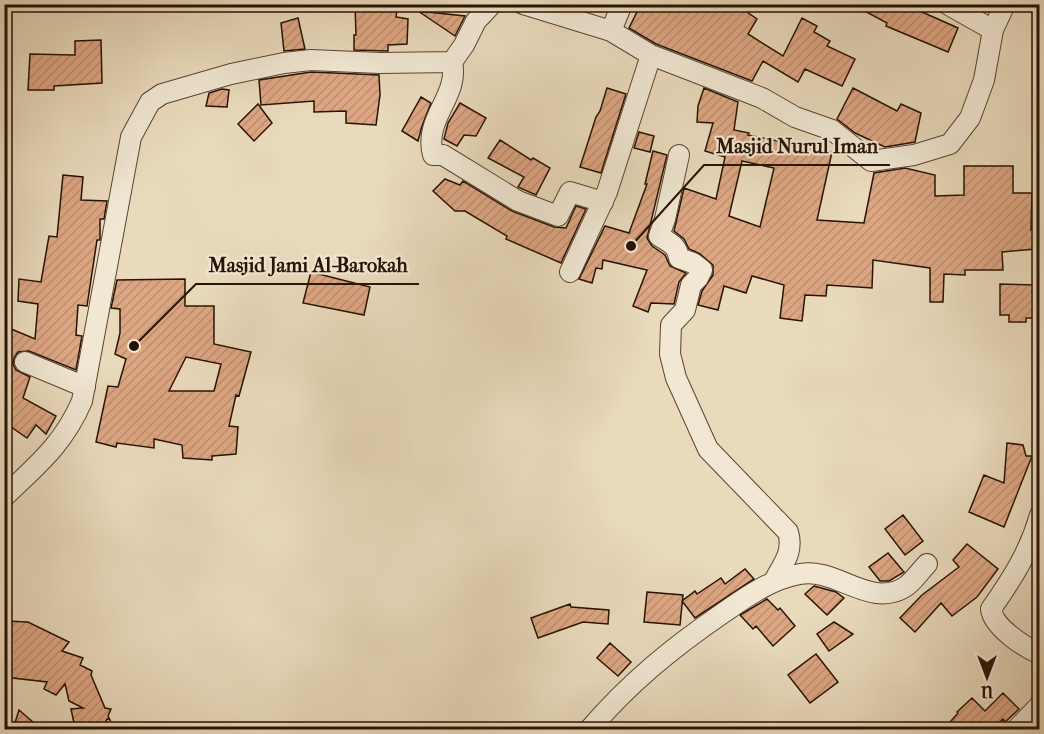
<svg xmlns="http://www.w3.org/2000/svg" width="1044" height="734" viewBox="0 0 1044 734" font-family="'IM FELL French Canon',serif">
	<style>
		.building { fill: url(#building-hatch); stroke: #271203; stroke-width: 1.5; fill-rule: evenodd }
		.lines { fill: none; stroke-linecap: round; stroke-linejoin: round }
		.minor-casing { stroke: #584431; stroke-width: 22 }
		.minor { stroke: #f1e7d3; stroke-width: 20 }
		.leader { fill: none; stroke: #271203; stroke-width: 2 }
		.callout-dot { fill: #271203; stroke: #f1e7d3; stroke-width: 2 }
		.callout-label { font-size: 20px; text-anchor: middle; font-weight: bold; fill: #271203; stroke: #f1e7d3; stroke-width: 4.5; stroke-linejoin: round; paint-order: stroke }
	</style>
	<defs>
		<pattern id="building-hatch" width="6" height="6" patternUnits="userSpaceOnUse" patternTransform="scale(1.5)"><rect width="6" height="6" fill="#dda683"/><path d="M-1 1l2-2M0 6l6-6M5 7l2-2" fill="none" stroke="#be8e70"/></pattern>
	</defs>
	<rect width="100%" height="100%" fill="#e9dabc"/>
	<filter id="stains"><feTurbulence type="fractalNoise" baseFrequency=".00333" numOctaves="4"/><feColorMatrix values="0 0 0 0 .2 0 0 0 0 .09 0 0 0 0 .02 0 0 0 .5 -.17"/></filter>
	<radialGradient id="worn" r=".72"><stop offset=".6" stop-color="#630" stop-opacity="0"/><stop offset="1" stop-color="#630" stop-opacity=".3"/></radialGradient>
	<path class="building" d="M355,4H386V8L397,9L396,17L408,19L407,44L388,45V51L354,50V35H356Z
		M641,4H735L757,19L748,34L783,56L802,18L817,26L814,32L830,41L827,46L855,59L842,86L805,69L798,82L763,61L752,81L656,44L629,28Z
		M852,4H904L958,28L948,52L886,26L887,23Z
		M418,11L465,16L455,36Z
		M298,18L305,49L284,51L281,23Z
		M101,40L102,83L54,86V90H28L30,54L75,55V41Z
		M311,72L379,75L380,95L376,125L346,123V111L314,112V101L261,105L259,80Z
		M607,88L626,94L601,173L580,167L596,117L600,111Z
		M704,88L738,102L734,130L749,133L748,135L832,152L817,220L864,223L874,173L905,168L935,175V196L964,195V166H1013V193H1032L1031,230H1035V249L1002,252L1003,270H965V275L944,274L943,302H930V268L873,260L872,288L827,285L826,296L805,295L802,321L780,318L784,285L752,276L746,293L724,286L718,310L698,305L702,291L713,275V265L700,254L689,249L684,239L674,231L684,188L716,199L725,157L705,151L713,123L697,122L698,106ZM742,161L774,168L760,227L729,216Z
		M853,88L897,111L901,104L921,113L915,142L885,147L855,133L837,119Z
		M222,89L229,90L227,107L206,106L209,93Z
		M421,97L431,103L422,126L418,141L402,131Z
		M460,103L486,118L476,136L464,135L457,146L444,139L448,123Z
		M258,104L272,123L254,141L238,124Z
		M639,132L654,136L650,152L634,148Z
		M500,140L531,160L533,158L550,168L536,195L518,187L524,177L488,158Z
		M653,151L667,155L647,238L652,246L665,255L670,266L686,273L679,282L674,304L651,303L648,312L633,306L647,270L603,260L602,269L596,268L592,283L579,279L605,226L629,233L647,184H645Z
		M63,175L83,177L81,200L107,201L104,219H100V240H97L87,306L78,305L76,335L82,336L76,370L29,351L18,352L14,358L13,364L16,370L30,377L23,398L56,416L46,434L36,425L27,438L4,422V326L35,339L38,304L18,301L19,279L41,282L49,236L57,237Z
		M445,179L460,185L463,181L512,211L554,227L566,228L576,206L586,209L561,263L506,239L507,236L465,211H455L433,191Z
		M311,272L370,287L364,315L303,303Z
		M185,279V306H214V344L251,352L239,396L236,395L229,426L238,427L236,454L212,456V460L183,458L182,445L154,439V448L117,443L116,447L96,442L108,386L118,387L126,359L115,354L120,333V309L111,308L117,280ZM186,357L221,364L214,391H169Z
		M1000,284L1040,285V318H1026V322H1009V315H1000Z
		M1007,443L1023,445L1026,456H1032L1004,527L969,512L984,475L1004,483Z
		M903,515L923,541L905,555L885,529Z
		M967,544L998,569L977,597L952,616L941,603L915,632L900,618L922,595L959,567L953,560Z
		M888,553L904,572L889,581H880L869,567Z
		M745,569L754,579L695,618L682,601L695,591L697,594L721,578L725,584Z
		M814,586L836,592L844,598L827,615L805,594Z
		M647,592L683,595L680,625L644,622Z
		M767,599L778,610L780,608L795,626L773,646L756,626L753,629L740,615Z
		M570,604L571,607L609,610L608,624L583,622L538,638L531,618Z
		M4,621L28,622L69,642L62,651L83,658L80,665L92,671L91,675L105,708L111,709L108,716L110,720L107,719L103,728L74,723L71,709L83,708L69,701L65,684L56,695L44,689L47,682L4,677Z
		M834,622L853,634L829,651L817,634Z
		M610,643L631,662L618,676L597,658Z
		M816,654L838,682L810,703L788,675Z
		M1003,693L1019,709L1005,722L1003,719L993,729H944L958,713L957,712L972,698L985,711Z
		M19,710L41,729H13Z"/>
	<g class="lines">
		<defs>
			<path id="minor" d="M523,4L611,31L651,55L762,98L795,117L832,130L871,161L914,155L950,144L970,118L984,80L993,30L1005,4
				M947,4L993,30
				M611,31L622,4
				M452,62C460,96 423,118 433,155H443L518,201L558,216L570,192L603,202
				M679,155L665,219L659,236C670,243 677,245 679,258L693,263L702,270L698,278L691,285L685,310L671,325L670,354L676,378L708,449L788,532C794,552 783,564 774,581
				M570,272L607,192L651,55
				M25,362L85,387
				M4,497C37,465 63,445 82,401L131,137L150,102L162,94L231,74L284,63L311,60L380,63L452,62L464,45L476,21L492,4
				M1040,515C1030,551 1012,579 991,609C993,627 1024,647 1040,654
				M589,730C629,683 672,648 723,613C746,597 771,579 800,574C836,567 870,609 905,587C913,582 920,571 927,564
				M1016,730L1040,705"/>
		</defs>
		<use href="#minor" class="minor-casing"/>
		<use href="#minor" class="minor"/>
	</g>
	<path class="leader" d="M631 246L704 165H890M134 346L196 284H419"/>
	<g class="callout-dot">
		<circle cx="631" cy="246" r="6"/>
		<circle cx="134" cy="346" r="6"/>
	</g>
	<g class="callout-label">
		<text x="797" y="153">Masjid Nurul Iman</text>
		<text x="308" y="272">Masjid Jami Al-Barokah</text>
	</g>
	<rect width="1044" height="734" fill="none" stroke="#e9dabc" stroke-width="24"/>
	<rect x="6" y="6" width="1032" height="722" fill="none" stroke="#271203" stroke-width="3"/>
	<rect x="12" y="12" width="1020" height="710" fill="none" stroke="#271203" stroke-width="1.5"/>
	<g transform="translate(987 677) rotate(180)" stroke="#f1e7d3" stroke-width="4.5" paint-order="stroke">
	<path d="M0-4.5L10 22L0 15L-10 22Z" fill="#271203"/>
	<text y="-9" font-size="16" font-weight="bold" text-anchor="middle" fill="#271203">U</text>
	</g>
	<rect width="100%" height="100%" filter="url(#stains)"/>
	<rect width="100%" height="100%" fill="url(#worn)"/>
</svg>
